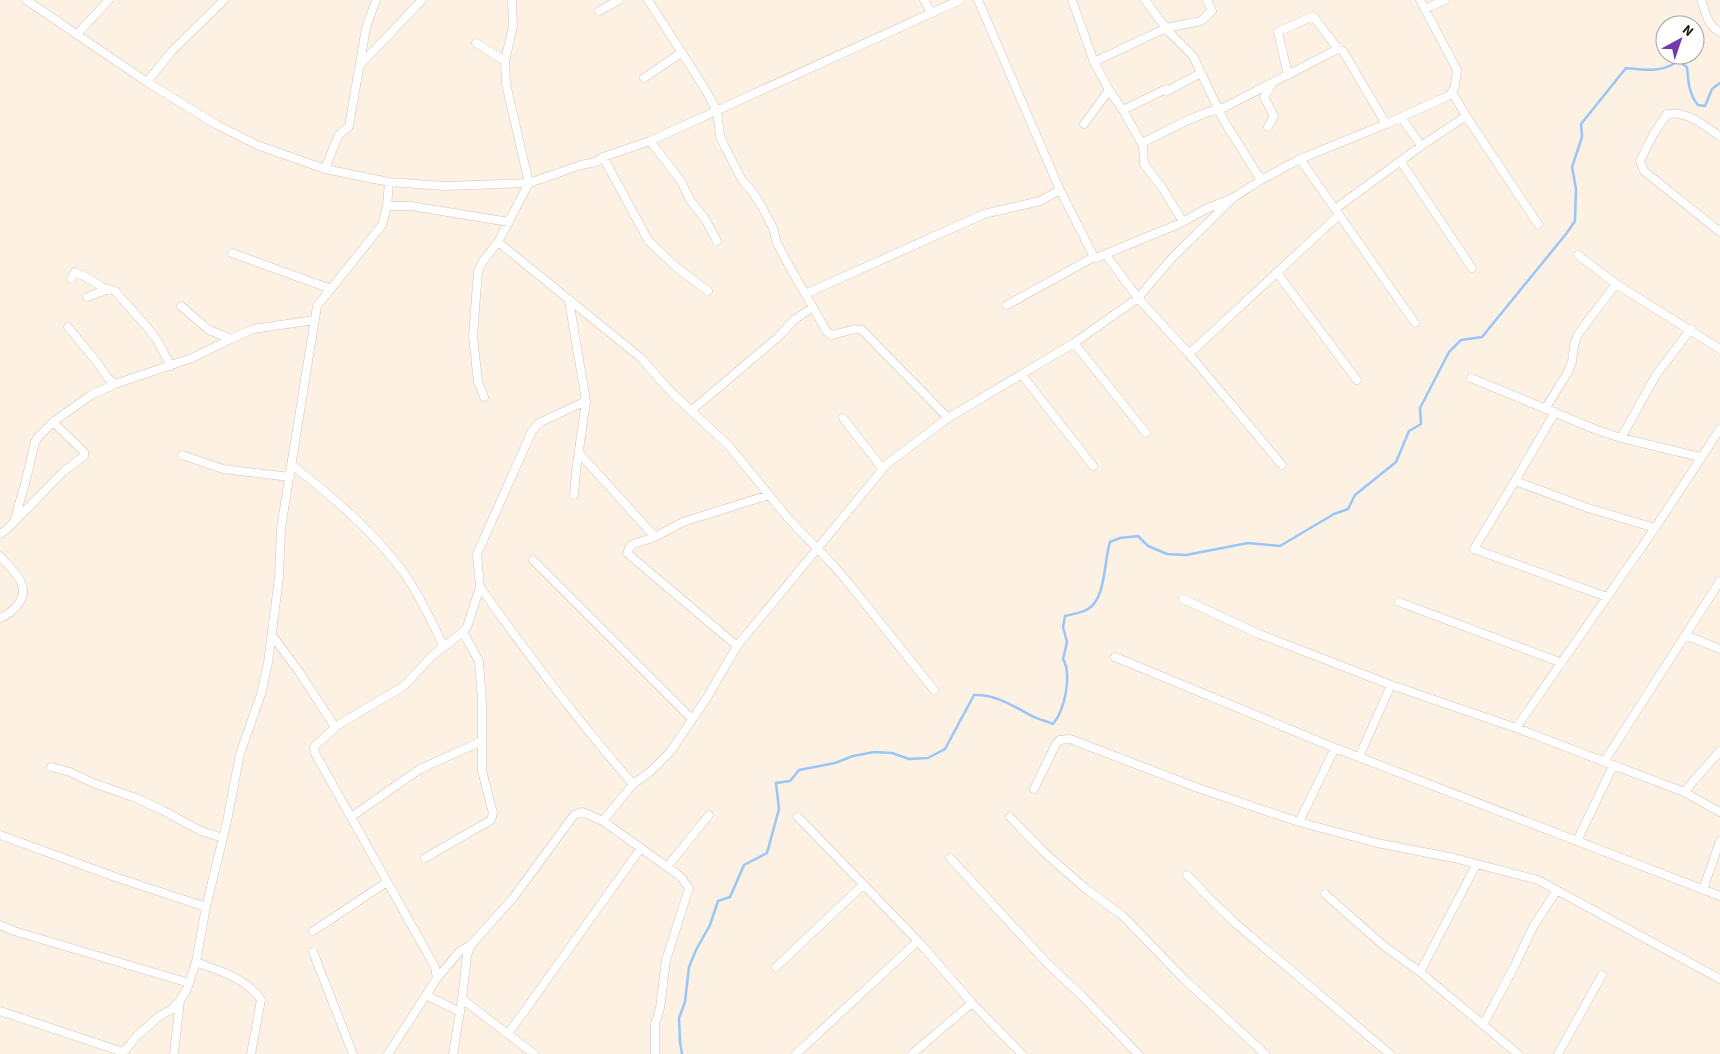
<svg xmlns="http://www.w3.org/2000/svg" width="1720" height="1054" viewBox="0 0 1720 1054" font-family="'Source Sans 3',sans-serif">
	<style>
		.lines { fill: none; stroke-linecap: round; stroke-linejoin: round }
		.stream { stroke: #98c6f9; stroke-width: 2.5 }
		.minor-casing { stroke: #cfc4b7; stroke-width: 9 }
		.minor { stroke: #fff; stroke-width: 8 }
	</style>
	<rect width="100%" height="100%" fill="#fdf1e4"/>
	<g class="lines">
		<path class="stream" d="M682,1054L680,1042L679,1018L685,1002L689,967L696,950L710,925L718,901L730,897L744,865L767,853L779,809L776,783L790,781L799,770L835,763L853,756L874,752L892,753L909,759L928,758L945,749L974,695C997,694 1014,707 1034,717C1040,720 1047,721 1053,724C1065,710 1072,674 1063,659L1067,642L1063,627L1065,616C1072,614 1082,613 1088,609C1106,599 1104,560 1110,542L1120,538L1138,536L1148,546L1167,554L1186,555L1248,543L1280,546L1334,514L1348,509L1355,495L1396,462L1409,431L1421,424L1420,408L1449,352L1461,340L1482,337L1566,234L1575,221L1576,189L1572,167L1582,137L1581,124L1626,68C1645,70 1662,73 1678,61L1687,67C1688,80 1689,95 1698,105L1705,106L1712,89L1720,83"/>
		<defs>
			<path id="minor" d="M26,0L147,82L217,125L257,145L325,169L389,182L444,186L529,183L581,165L596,162L603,157L650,141L960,0
				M648,0L705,89L717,111L720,136L725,147L742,180L751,190L761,205L773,228L777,243L787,262L827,332L832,335L855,329L862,330L948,418
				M924,0L931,12
				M978,0L1060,190L1094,257
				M1072,0L1094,62L1109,90L1084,124
				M1145,0L1168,31L1193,56L1224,121L1261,180
				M1701,0C1705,11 1708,27 1720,32
				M1425,9L1445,0
				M599,11L619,0
				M77,34L109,0
				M476,43L505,61
				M1094,62L1166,28L1201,21L1212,11L1207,0
				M360,65L422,0
				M1288,75L1278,32L1313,16L1338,49
				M644,78L681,53
				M147,82L172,51L224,0
				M1109,90L1123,110L1166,89L1167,91L1201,73
				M1452,92L1466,116L1538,224
				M1123,110L1143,146L1144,164L1163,189L1183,222
				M1401,117L1421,146
				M1268,127L1274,116L1264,97L1272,84
				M1720,136C1704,126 1688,111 1667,114L1653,135L1640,161L1644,171L1720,232
				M650,141L681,181L690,200L705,219L717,241
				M1142,143C1159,135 1203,110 1219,110L1338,49L1343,51L1386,124
				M603,157L648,240L676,267L708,291
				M1300,159L1415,323
				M1401,162L1472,268
				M325,169L338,136L349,126L366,28L376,0
				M387,206H411L509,222
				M1335,209L1421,146L1466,116
				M498,242L641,358L670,391L729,446L787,517L835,567L851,586L934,690
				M232,253L331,289
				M1106,255L1138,298L1189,354L1282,465
				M1578,255L1616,284L1720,349
				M1277,273L1357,380
				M71,279L75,272L86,277L102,287L115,291L147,327L157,340L171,366
				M805,294L984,214L1040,201L1060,190
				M87,297L109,289
				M569,301L586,401L576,471L574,495
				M1007,305L1094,257L1096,258L1181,223L1206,209L1233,198L1261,180L1300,159L1386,124L1448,96L1452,92L1455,85L1457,70L1420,0
				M181,306L209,330L231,339
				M68,327L96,361L107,377L115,384
				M1074,343L1146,433
				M1189,354L1339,215
				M1022,375L1093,466
				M1471,378L1597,430L1621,438L1700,457
				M484,397L478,382L473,336L478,271L483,261L498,242L529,183L506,84L505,61L513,26L512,0
				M1545,409L1568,372L1572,362L1574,345L1578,334L1616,284
				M692,410L777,338L795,319L812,308
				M1555,412L1515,481L1474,549L1607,597
				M843,418L882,468
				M1621,438L1656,375L1691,329
				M579,453L655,537
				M182,455L223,469L290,477
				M292,465C333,497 373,531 404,573C420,596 432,622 444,647
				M1515,481L1588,508L1655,528
				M14,522L26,480L35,442L39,436L53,422L91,395L115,384L192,358L231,339L253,329L315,320
				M0,534L6,530L63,472L84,456V452L53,422
				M0,556C11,569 32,585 19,603C14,610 8,615 0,618
				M533,560L692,719
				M480,587C528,655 578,721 633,784
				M1183,599L1259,634L1316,656L1391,685L1516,728L1684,792L1720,812
				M1399,602L1562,663
				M272,635L300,673L335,727
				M1685,635L1720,649
				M737,646L627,553L631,545L655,537L683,522L769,495
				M1115,657L1335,748L1720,896
				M1516,728L1655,528L1720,429
				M1359,757L1391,685
				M1604,762L1720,581
				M51,767L70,772L93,783L136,798L160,809L201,831L223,838
				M1034,789L1056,744L1060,740L1070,739L1198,788L1299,822L1377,843L1454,858L1538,880L1720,979
				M1684,792L1720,751
				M351,817L420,769L482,741
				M798,817L918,941L972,1003L1022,1054
				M1010,817L1046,854L1085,888L1123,916L1183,978L1265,1054
				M603,821L681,877L689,888L666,960L660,1008L655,1024V1054
				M1299,822L1335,748
				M0,835L115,877L206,907
				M1577,841L1613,766
				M425,858L491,820L493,813L482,771V702L479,661L463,632
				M950,858L1048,964L1082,996L1138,1054
				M667,867L709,815
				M1187,875L1213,902L1235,923L1390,1054
				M1703,889L1720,841
				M1325,894L1384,946L1420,972L1518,1054
				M0,925L14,931L189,983
				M313,931L387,882
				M313,952L353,1054
				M196,962C219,971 247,978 261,1000L251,1054
				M776,967L863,885
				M1420,972L1476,865
				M437,978L460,951L471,945
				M426,995L460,1012
				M462,999L534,1054
				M0,1011L123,1052
				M1483,1025L1515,965L1533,927L1557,890
				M508,1034L641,848
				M122,1054L136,1037L158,1017L172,1009L180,1000L187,989L196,962L206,907L227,821L240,754L261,694L268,663L279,577L281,528L317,306L382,225L387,206L389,182
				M174,1054L180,1000
				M388,1054L437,978L435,967L315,753L314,747L338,725L404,686L432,656L463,632L467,627L480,587L477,554L532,431L539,423L586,401
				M453,1054L462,999L467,955L471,945L513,898L574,815L582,812L603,821L633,784L650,772L670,752L708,696L737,646L887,464L948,418L1074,343L1138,298L1171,259L1233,198
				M796,1054L918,941
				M912,1054L972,1003
				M1558,1054L1602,975"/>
		</defs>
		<use href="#minor" class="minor-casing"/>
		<use href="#minor" class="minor"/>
	</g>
	<g transform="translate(1680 40) rotate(40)"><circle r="24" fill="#ffffff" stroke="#a4a3a1"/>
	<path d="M0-4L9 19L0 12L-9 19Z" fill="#7638ad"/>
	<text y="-8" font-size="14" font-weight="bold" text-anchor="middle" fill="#1c1814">N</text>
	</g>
</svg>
